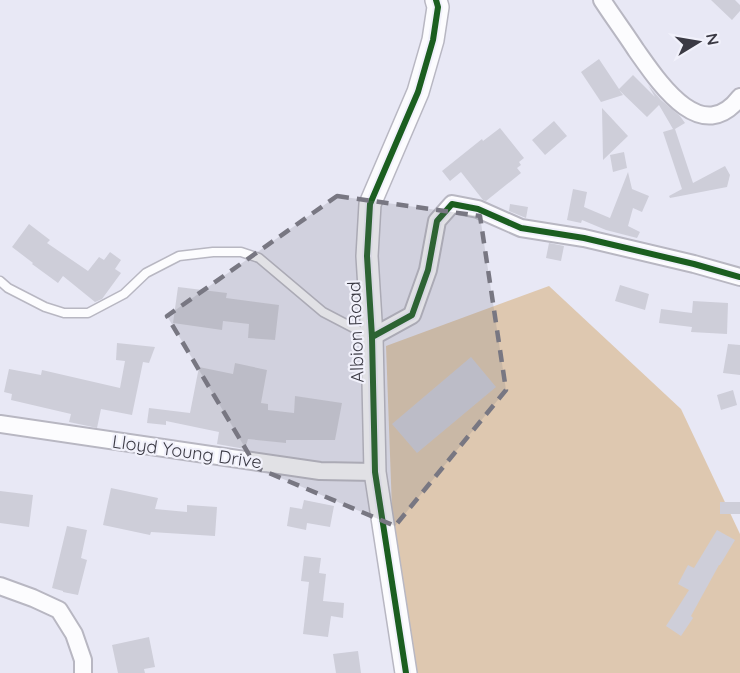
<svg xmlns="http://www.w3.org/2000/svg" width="740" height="673" viewBox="0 0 740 673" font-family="Quicksand,sans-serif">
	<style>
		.grass { fill: #dec8b0 }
		.building { fill: #ceced9 }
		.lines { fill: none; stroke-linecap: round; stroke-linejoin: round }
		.service-casing { stroke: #b8b7c2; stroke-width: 11 }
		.minor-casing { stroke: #b8b7c2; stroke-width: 20 }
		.tertiary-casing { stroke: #b8b7c2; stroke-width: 24 }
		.service { stroke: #fcfcfe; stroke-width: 8 }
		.minor { stroke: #fcfcfe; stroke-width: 16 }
		.tertiary { stroke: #fcfcfe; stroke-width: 21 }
		.cycleway-casing { stroke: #f1f1fb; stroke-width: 10 }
		.cycleway { stroke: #1b5e20; stroke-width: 6 }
		.marked { fill: #787782; fill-opacity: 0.2; stroke: #787782; stroke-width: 4.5; stroke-dasharray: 12 8; stroke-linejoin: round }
		.labels { text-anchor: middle; stroke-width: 4.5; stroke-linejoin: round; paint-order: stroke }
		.street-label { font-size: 18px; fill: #3b3a44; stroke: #f1f1fb }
	</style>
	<rect width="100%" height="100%" fill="#e8e8f5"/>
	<path class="grass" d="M549,286L681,409L740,534V673H398L386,346Z"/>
	<path class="building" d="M711,0H735L740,5V11L732,20Z
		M599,59L619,89L633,75L655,97L648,85L661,100L680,116L685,123L675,129L693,183L725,166L730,175L727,187L670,198L669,196L682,189L663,132L673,129L659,105L647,117L619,90L623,95L601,102L581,72Z
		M602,108L628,136L603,160Z
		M554,121L567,136L545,155L532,140Z
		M500,128L524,158L519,162L521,165L517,168L521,173L486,201L483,200L461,172L450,181L442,171L482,139L483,141Z
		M624,152L627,168L613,172L610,155Z
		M628,172L632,189L649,196L642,212L633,208L628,226L640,232L637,238L606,230L582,220L581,223L567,220L573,189L587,192L584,207L610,218Z
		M510,204L528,207L526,218L509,211Z
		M29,224L50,240L47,243L88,271L99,257L104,260L110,252L121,260L115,269L121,273L102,299L95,302L63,276L58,283L32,264L33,263L12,247Z
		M549,243L564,246L561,261L546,258Z
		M620,285L649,294L645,310L615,301Z
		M178,287L227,293L226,298L279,305L275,340L248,338L249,324L223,321L222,330L173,323Z
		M693,301L728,303L727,334L691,332L692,327L659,323L661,309L692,313Z
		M117,343L155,347L149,363L143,362L132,415L101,409L97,428L88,426L69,422L71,414L11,400L12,394L4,392L9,369L41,375L42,370L120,388L125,361L116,360Z
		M728,344L740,345V375L723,373Z
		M471,357L496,387L417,453L392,424Z
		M235,363L267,370L261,403L268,404V410L294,413L295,396L342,403L335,440H286V443L248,439L245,449L217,444L219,432L166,421V425L147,423L149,408L190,413L199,367L233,374Z
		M733,390L737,405L721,410L717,395Z
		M111,488L158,498L155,509L187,512V505L217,507L215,536L151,532L150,535L103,525Z
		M0,491L33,495L29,527L0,523Z
		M304,500L334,506L330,527L307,523L306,530L287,526L290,507L302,509Z
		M720,502H740V514H720Z
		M67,526L87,530L81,558L87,560L78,595L63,592V591L52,588Z
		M717,530L735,540L720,565H719L691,616L693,618L681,636L666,626L689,590L678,584L688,565L694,568Z
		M304,556L321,558L319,573L326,574L323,601L344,603L343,618L331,616L328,637L303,634L309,582L301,581Z
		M149,637L155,667L144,669L145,673H118L112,645Z
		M358,651L361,673H336L333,654Z"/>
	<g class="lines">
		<defs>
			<path id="service" d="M0,281L8,288L45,307L64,313H88L124,294L146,273L179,256L213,252H241L259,258L323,312L369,336"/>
			<path id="minor" d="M602,0C613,17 625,33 636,50C658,81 701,148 740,97
				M372,337L412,315L428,270L437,221L452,204L478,209L521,228L584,238L694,264L740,277
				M0,424L320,471L375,472
				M0,586L33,598L59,610L74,634L83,660V673"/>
			<path id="tertiary" d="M406,673L375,472L372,337L367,256L370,204L418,92L433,40L438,7L436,0"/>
		</defs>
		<use href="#service" class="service-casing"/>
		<use href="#minor" class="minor-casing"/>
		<use href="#tertiary" class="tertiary-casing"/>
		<use href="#service" class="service"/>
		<use href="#minor" class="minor"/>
		<use href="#tertiary" class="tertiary"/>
		<defs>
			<path id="cycleway" d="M372,337L412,315L428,270L437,221L452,204L478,209L521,228L584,238L694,264L740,277
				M406,673L375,472L372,337L367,256L370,204L418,92L433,40L438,7L436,0"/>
		</defs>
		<use href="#cycleway" class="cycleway-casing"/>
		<use href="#cycleway" class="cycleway"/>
	</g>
	<path class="marked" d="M337,196L480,216L506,390L395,526L257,468L167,316Z"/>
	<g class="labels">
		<g class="street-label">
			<text transform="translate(356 332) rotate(-92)" y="6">Albion Road</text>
			<text transform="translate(187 452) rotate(8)" y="6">Lloyd Young Drive</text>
		</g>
	</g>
	<g transform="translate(698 42) rotate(79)" stroke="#f1f1fb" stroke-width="4.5" paint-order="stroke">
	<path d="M0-4.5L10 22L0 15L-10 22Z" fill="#3b3a44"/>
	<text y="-9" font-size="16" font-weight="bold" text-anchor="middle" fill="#3b3a44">N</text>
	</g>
</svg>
